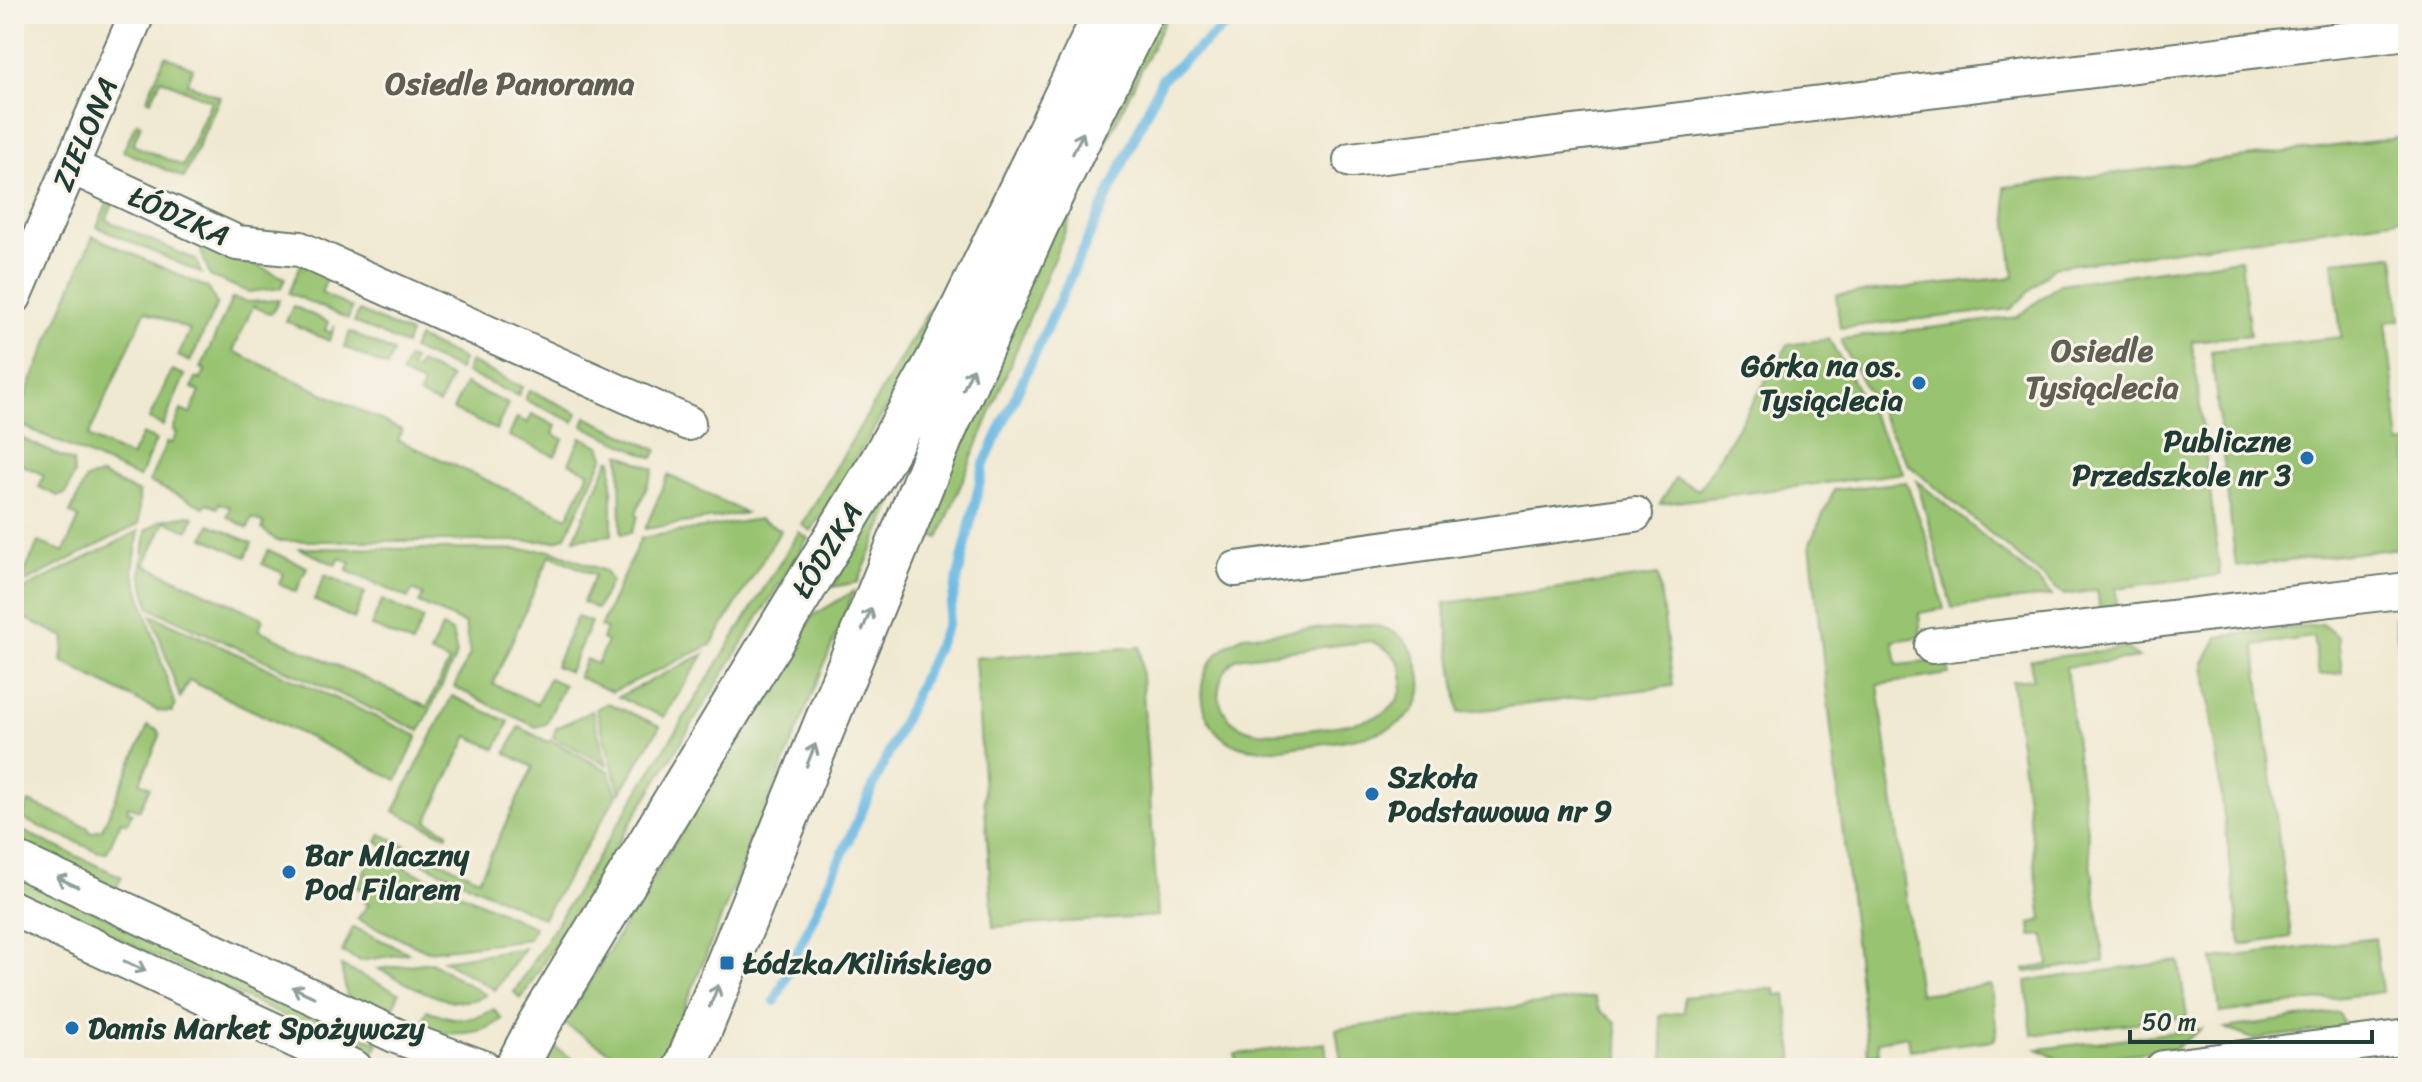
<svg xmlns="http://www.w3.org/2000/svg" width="2422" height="1082" viewBox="0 0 2422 1082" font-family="Sriracha,sans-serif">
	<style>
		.green { fill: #98c370; stroke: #5c8052; stroke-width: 2; fill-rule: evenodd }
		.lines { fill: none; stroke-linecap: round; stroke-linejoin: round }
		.stream { stroke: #68b8e3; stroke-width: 10 }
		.minor-casing { stroke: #68796b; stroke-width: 38 }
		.major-casing { stroke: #68796b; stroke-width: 46 }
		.minor { stroke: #fff; stroke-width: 34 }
		.major { stroke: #fff; stroke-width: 42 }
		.oneway { stroke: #8f9e9a }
		.poi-dot { fill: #1f6fb2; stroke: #f7f3e8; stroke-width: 3 }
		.labels { text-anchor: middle; stroke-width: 6; stroke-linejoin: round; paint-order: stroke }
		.street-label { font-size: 30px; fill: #1f3d34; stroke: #f7f3e8 }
		.poi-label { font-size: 30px; font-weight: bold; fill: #1f3d34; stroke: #f7f3e8; text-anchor: start }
		.neighbourhood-label { font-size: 32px; font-weight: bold; fill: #605f54; stroke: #f7f3e8 }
	</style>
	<rect width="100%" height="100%" fill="#f7f3e8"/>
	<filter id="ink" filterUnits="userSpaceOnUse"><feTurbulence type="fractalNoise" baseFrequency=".0125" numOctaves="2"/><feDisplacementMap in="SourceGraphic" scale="16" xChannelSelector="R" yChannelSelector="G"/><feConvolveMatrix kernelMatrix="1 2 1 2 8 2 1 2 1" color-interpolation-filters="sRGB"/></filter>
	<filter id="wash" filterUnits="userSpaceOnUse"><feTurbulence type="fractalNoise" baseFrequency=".006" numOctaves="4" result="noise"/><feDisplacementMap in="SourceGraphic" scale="32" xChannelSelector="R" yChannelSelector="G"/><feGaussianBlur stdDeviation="1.8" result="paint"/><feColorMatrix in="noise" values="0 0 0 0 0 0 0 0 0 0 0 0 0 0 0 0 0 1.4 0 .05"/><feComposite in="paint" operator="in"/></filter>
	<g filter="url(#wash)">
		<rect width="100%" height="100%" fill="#f0e9d2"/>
		<path class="green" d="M1151,14H1168L1072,214L939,538L933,536L930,541L923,537L1003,334Z
			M165,56L193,68L187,83L220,97L184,178L123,151L137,122L141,124L133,145L183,166L211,101L161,79L151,101L147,99Z
			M2408,137V218L2054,267L2011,309L1840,328L1836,295L2014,277L2004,187Z
			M1004,183L974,266L811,531L802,525Z
			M110,197L115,199L106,220L196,260L201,273L97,227Z
			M93,236L208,288L217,304L190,362L178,356L190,330L145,311L88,437L131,457L142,434L156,440L139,478L14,422Z
			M204,243L285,278L281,288L248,292L210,276L201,251Z
			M2394,255L2401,320L2386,322L2400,444L2408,443V547L2236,567L2211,351L2341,337L2333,261Z
			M2241,259L2250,335L2192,341L2220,575L2116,588L2117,610L2100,612L2097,590L2064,595L1909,465L1842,345V339L2017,317L2060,284Z
			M301,263L328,276L321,293L352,308L348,319L289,293Z
			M232,298L248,302L279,300L271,314L253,306L233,351L402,430L398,440L568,517L589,472L569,463L581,437L600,446L604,457L566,536L557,541H277L262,529L264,523L252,518L248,528L227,517L230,507L219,503L217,508L207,503L204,507L149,482L167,442L172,443L177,432L173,430L181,410L190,414L200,392L192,388L196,378L201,380L205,370L201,368Z
			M293,306L328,322L325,330L331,333L335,325L329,341L286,321Z
			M359,311L410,334L405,345L354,322Z
			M350,332L393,352L387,367L344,347Z
			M418,338L463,359L459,370L412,349Z
			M1829,339L1904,473L1660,504L1675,478L1699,490L1788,345Z
			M408,358L413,360L410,369L416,371L419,363L451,378L439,404L419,395L423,384L401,374Z
			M470,362L522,387L518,396L466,373Z
			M172,370L185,375L163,426L149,419Z
			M465,384L508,404L496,430L453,410Z
			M529,390L578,413L574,422L525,400Z
			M532,414L556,426L553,434L563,439L555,456L509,436L517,418L528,423Z
			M586,417L657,450L653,458L583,426Z
			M14,435L73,462L74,474L66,494L58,496L39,487L44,475L14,461Z
			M620,454L654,469L636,513L638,517L631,533L621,534Z
			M609,460H612V535L574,539Z
			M898,473L901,482L858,582L832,587Z
			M101,475L139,493V524L14,588V581L20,584L38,542L64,552L79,518L70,513L86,479Z
			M668,475L746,513L645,529Z
			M1917,481L2038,581L2052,596L1952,608Z
			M1906,482L1927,539L1944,609L1919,613L1921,637L1893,641L1897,665L1948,660L1949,674L1878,685L1919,994L1991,985L1997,1034L1994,1040L1910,1050L1908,1036L1878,1041L1879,1054L1868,1055L1810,543L1834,490Z
			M189,515L194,517L188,531L165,521L145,565L263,618L259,630L427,707L449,662L430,653L442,627L452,632L457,654L420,731L150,608L141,573L146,531L161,520Z
			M759,519L781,530L711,645L612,692L578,677L586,659L597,664L607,642L602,639L606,629L600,627L641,538Z
			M210,524L252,543L246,557L204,538Z
			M139,531L133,570L175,706L172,712L158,711L62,662L65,637L14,613V594Z
			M799,532L808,538L521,999L514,992Z
			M298,548L551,550L605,571L611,581L597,609L583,602L595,575L550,555L493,684L537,704L549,678L564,685L546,724L536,727L454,687L470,654L465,624L419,603L423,595L413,590L408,598L347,571L351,563L340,558L336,565Z
			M268,550L307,567L296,592L279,584L283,573L262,564Z
			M325,575L365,593L354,619L314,600Z
			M1658,575L1673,686L1459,713L1444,603Z
			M854,591L660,1068H637L564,1024L814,615Z
			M382,600L423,619L412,644L371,626Z
			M152,615L418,736L397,780L189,680L180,698Z
			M2408,615V723L2395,616Z
			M577,617L591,622L569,672L555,666Z
			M1365,624C1386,626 1405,634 1414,655C1444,724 1376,737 1326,743C1292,747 1241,761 1215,730C1187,695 1205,651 1244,636ZM1370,641C1386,647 1400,656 1402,674C1404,689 1398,704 1386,712C1367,724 1275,737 1253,731C1215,722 1207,681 1237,658Z
			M2322,624L2338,637L2342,673L2319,675L2313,637L2255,645L2291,937L2241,945L2204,663L2217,637Z
			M1140,647L1158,916L993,927L975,658Z
			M2125,648L2139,658L2066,667L2104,962L2025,972V969L2049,965L2045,935L2031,936L2030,923L2042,920L2012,681L2033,679L2030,660Z
			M704,654L664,717L618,697Z
			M452,696L509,722L496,749L468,736L427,821L448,832L446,836L394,811Z
			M608,703L660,726L620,793L596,709Z
			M592,711L607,765L553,737L556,728Z
			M148,726L159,731L160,736L140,782L150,787L139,810L128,806L127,810L132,813L127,823L121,821L107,852H99L22,819L29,802L87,827L91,833L102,829Z
			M519,727L548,742L551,740L609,771L617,795L543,918L377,842L381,834L479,879L533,767L506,753Z
			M14,827L122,877L116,888L14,840Z
			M373,853L534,927L529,939L428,951L357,919L369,904L364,902L368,892L357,887Z
			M14,874L378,1043L371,1057L14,890Z
			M353,927L409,953L360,961L342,952Z
			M2375,938L2382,992L2220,1013L2213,959Z
			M524,948L495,990L443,960Z
			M2179,961L2187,1017L2032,1035L2026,981Z
			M431,962L486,995C452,1015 410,983 378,969Z
			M341,966L399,993L390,1016L347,997Z
			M1775,988V995L1786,994L1794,1064L1761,1068H1665L1660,1015L1684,1012V997Z
			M1594,997L1599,1010L1616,1022L1621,1068H1342L1336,1029Z
			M494,1009L502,1019C480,1038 446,1035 419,1029L427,1010C450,1021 472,1023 494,1009Z
			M2339,1012L2345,1028L2252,1039L2225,1028Z
			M2201,1029L2174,1049L2063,1062L2038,1049Z
			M1325,1043L1328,1068H1237L1235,1054Z
			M551,1045L587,1068H554L542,1061Z"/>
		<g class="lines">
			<path class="stream" d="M775,1001L947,625L984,464L1162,79L1239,14"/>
		</g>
	</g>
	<g filter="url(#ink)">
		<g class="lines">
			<defs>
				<path id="minor" d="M1351,160L2408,32
					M70,166L237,243L300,249L688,423
					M14,297L137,14
					M1236,569L1635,514
					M1932,646L2408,590
					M14,858L399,1037L484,1068
					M14,909L355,1068
					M2163,1068L2408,1037"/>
				<path id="major" d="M516,1068L539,1024L881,462L938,359L1105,14
					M685,1068L941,439L1037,225L1141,14"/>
			</defs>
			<use href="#minor" class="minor-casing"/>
			<use href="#major" class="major-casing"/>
			<use href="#minor" class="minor"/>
			<use href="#major" class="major"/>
		</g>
		<defs><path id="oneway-shaft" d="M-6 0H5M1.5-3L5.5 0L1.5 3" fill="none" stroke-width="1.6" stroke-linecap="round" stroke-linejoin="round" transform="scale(2)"/></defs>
		<g class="oneway">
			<use href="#oneway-shaft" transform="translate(1078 143) rotate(-64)"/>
			<use href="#oneway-shaft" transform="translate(968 379) rotate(-66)"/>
			<use href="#oneway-shaft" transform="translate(867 619) rotate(-67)"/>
			<use href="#oneway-shaft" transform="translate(811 755) rotate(-68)"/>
			<use href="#oneway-shaft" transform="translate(67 882) rotate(-155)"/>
			<use href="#oneway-shaft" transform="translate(135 966) rotate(25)"/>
			<use href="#oneway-shaft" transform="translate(303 992) rotate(-155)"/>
			<use href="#oneway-shaft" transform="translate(714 996) rotate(-68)"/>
		</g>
	</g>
	<g class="poi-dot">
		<circle cx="1919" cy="383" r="8"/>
		<circle cx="2307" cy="458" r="8"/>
		<circle cx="1372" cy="794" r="8"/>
		<circle cx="289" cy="872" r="8"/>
		<rect x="719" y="955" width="16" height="16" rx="4"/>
		<circle cx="72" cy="1028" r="8"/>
	</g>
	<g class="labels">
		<g class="street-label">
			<text transform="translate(85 134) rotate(-66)" y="10">ZIELONA</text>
			<text transform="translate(179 216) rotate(24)" y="10">ŁÓDZKA</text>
			<text transform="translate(827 550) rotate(-58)" y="10">ŁÓDZKA</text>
		</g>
		<g class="poi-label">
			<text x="1903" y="376" text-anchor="end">Górka na os.<tspan x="1903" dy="34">Tysiąclecia</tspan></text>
			<text x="2291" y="451" text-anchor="end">Publiczne<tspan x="2291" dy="34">Przedszkole nr 3</tspan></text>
			<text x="1388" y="787">Szkoła<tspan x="1388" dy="34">Podstawowa nr 9</tspan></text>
			<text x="305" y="865">Bar Mlaczny<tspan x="305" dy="34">Pod Filarem</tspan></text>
			<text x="743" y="973">Łódzka/Kilińskiego</text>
			<text x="88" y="1038">Damis Market Spożywczy</text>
		</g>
		<g class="neighbourhood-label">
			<text x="510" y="94">Osiedle Panorama</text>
			<text x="2102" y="361">Osiedle<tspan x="2102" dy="37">Tysiąclecia</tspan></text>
		</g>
	</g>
	<rect width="2422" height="1082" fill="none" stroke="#f7f3e8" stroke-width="48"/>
	<path d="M2130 1030v12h242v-12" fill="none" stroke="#1f3d34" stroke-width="4"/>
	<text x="2142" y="1030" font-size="24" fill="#1f3d34" stroke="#f7f3e8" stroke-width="6" paint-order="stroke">50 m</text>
</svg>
